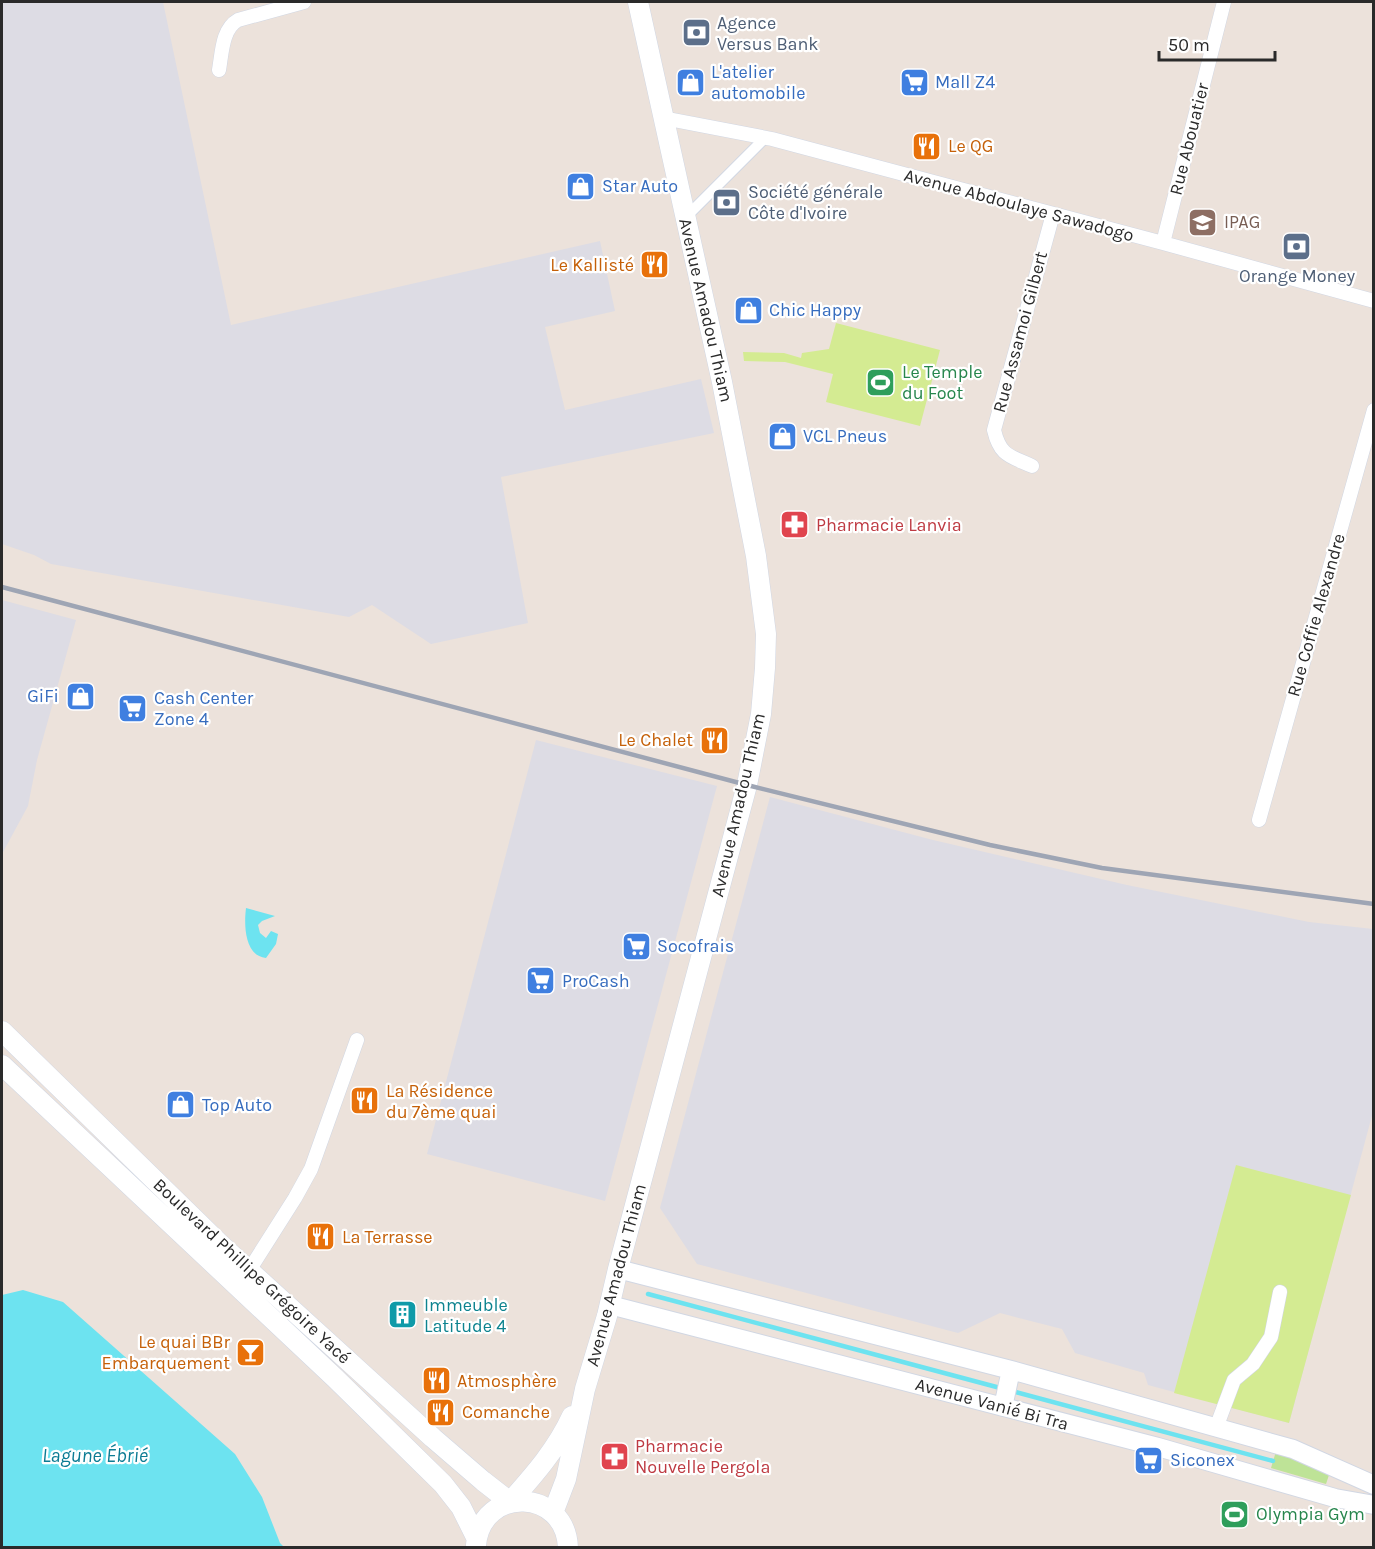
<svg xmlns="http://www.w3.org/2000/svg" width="1375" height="1549" viewBox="0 0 1375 1549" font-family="Karla,sans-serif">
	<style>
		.industrial { fill: #dddce4 }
		.green { fill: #bee397 }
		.pitch { fill: #d4eb92 }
		.water { fill: #6de3f0 }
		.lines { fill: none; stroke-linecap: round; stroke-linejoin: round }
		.stream { stroke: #6de3f0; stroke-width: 4.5 }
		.pedestrian-casing { stroke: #d1d7e3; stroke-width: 12 }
		.minor-casing { stroke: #d1d7e3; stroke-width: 15 }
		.tertiary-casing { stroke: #d1d7e3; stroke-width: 20 }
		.secondary-casing { stroke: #d1d7e3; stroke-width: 21 }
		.pedestrian { stroke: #fff; stroke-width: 10 }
		.minor { stroke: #fff; stroke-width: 14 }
		.tertiary { stroke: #fff; stroke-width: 18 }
		.secondary { stroke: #fff; stroke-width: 20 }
		.rail { stroke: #9ea5b4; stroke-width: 4.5 }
		.labels { text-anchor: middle; stroke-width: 4.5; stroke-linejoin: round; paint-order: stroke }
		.service-label { font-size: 18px; fill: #4e5e75; stroke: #fff; text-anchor: start }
		.shop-label { font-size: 18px; fill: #366cbe; stroke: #fff; text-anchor: start }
		.street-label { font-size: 18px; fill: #2a2a2a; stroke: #fff }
		.food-label { font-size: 18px; fill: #c56008; stroke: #fff; text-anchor: start }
		.education-label { font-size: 18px; fill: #785e54; stroke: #fff; text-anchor: start }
		.leisure-label { font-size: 18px; fill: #27864d; stroke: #fff; text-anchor: start }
		.health-label { font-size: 18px; fill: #be3a42; stroke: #fff; text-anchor: start }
		.culture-label { font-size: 18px; fill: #0d838f; stroke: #fff; text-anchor: start }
		.water-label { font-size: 20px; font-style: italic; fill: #0c7c94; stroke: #fff }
	</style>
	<rect width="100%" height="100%" fill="#ece2db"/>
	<path class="industrial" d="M2,2H163L231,325L600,241L615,311L545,327L565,410L701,379L714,433L501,477L528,623L431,644L372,605L349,617L51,564L34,555L2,544Z
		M2,600L76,620L37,760L28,806L2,854Z
		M536,740L717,786L605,1201L427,1154Z
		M770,797L933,840L1127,885L1309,922L1373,929V1112L1289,1423L1148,1385L1144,1373L1075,1353L1062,1329L1000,1313L958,1333L697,1264L660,1208Z"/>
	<path class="green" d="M1277,1448L1330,1472L1326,1484L1271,1468Z"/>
	<path class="pitch" d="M836,323L940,350L920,426L826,402L833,374L785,362L744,361L743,352L784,353L801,358L802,353L829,349Z
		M1236,1165L1351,1195L1289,1423L1174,1393Z"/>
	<path class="water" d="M246,908L275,916L262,921L258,925L260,933L266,938L271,931L278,934L276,944L266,958C244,956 244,924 246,908Z
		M23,1290L63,1302L235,1454L262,1497L280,1543L284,1547H2V1295Z"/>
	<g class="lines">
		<path class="stream" d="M648,1294L1004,1389
			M1012,1391L1273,1461"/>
		<defs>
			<path id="pedestrian" d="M685,218L766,137"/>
			<path id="minor" d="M219,70C222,53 222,29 238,20L304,2
				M663,118L772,139L1163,243L1374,301
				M1163,243L1224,2
				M1032,466C1010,456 1000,456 994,430L1053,214
				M1259,820L1374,410
				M250,1269L295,1198L311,1169L357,1040
				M1216,1428L1234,1380L1253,1364L1271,1337L1280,1292"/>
			<path id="tertiary" d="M618,1269L1011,1370L1293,1449L1374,1485
				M610,1305L1158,1447L1335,1498L1374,1505
				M1003,1407L1011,1370"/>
			<path id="secondary" d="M2,1031L221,1245L433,1438L483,1481L510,1502
				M2,1065L335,1378L443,1484L461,1507L476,1537
				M510,1502C534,1475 557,1449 572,1416
				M553,1513L566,1479L585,1389L607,1316L618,1269L747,785L761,714L765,668L766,634L756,556L722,382L638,2
				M476,1545C482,1485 566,1488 568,1548"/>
		</defs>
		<use href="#pedestrian" class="pedestrian-casing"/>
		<use href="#minor" class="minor-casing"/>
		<use href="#tertiary" class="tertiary-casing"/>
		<use href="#secondary" class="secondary-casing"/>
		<use href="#pedestrian" class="pedestrian"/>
		<use href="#minor" class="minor"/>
		<use href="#tertiary" class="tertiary"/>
		<use href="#secondary" class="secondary"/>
		<path class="rail" d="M2,587L747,785L990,845L1102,868L1374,904"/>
	</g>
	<defs>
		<symbol id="bank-square" viewBox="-11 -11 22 22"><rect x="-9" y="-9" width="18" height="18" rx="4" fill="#5c6f8a" stroke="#fff"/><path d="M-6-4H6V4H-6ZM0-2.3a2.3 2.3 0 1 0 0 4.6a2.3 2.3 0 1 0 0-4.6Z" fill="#fff"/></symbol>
		<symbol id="shop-square" viewBox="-11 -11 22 22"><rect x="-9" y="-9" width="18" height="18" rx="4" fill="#3f7fe0" stroke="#fff"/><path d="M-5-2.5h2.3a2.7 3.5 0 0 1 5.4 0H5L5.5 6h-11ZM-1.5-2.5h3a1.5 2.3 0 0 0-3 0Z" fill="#fff"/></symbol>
		<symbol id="supermarket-square" viewBox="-11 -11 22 22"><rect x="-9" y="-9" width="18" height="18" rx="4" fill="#3f7fe0" stroke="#fff"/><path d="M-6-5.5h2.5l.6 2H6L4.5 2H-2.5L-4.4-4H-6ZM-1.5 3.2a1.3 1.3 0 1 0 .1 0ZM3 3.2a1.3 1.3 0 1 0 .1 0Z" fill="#fff"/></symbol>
		<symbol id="restaurant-square" viewBox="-11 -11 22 22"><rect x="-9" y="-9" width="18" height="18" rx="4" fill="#e8710a" stroke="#fff"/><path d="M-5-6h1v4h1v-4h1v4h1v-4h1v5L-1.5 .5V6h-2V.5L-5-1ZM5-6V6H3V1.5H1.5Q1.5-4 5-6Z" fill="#fff"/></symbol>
		<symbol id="university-square" viewBox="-11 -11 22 22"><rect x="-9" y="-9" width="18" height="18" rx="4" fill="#8d6e63" stroke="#fff"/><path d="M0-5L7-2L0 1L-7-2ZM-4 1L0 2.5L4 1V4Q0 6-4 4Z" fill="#fff"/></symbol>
		<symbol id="stadium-square" viewBox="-11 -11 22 22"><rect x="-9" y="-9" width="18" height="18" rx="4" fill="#2e9e5b" stroke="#fff"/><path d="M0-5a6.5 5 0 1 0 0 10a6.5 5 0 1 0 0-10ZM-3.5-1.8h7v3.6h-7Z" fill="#fff"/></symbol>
		<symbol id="pharmacy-square" viewBox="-11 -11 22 22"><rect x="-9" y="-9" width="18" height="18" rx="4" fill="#e0444e" stroke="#fff"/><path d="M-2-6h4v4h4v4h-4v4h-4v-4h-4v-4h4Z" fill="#fff"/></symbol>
		<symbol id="building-square" viewBox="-11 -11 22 22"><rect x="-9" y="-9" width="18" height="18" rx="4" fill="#0f9aa8" stroke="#fff"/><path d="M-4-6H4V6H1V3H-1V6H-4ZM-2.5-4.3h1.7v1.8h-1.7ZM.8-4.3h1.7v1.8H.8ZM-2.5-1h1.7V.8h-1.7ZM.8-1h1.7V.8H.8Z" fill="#fff"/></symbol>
		<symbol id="bar-square" viewBox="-11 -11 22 22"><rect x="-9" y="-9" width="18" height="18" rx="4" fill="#e8710a" stroke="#fff"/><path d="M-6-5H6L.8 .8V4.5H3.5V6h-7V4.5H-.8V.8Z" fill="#fff"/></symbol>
	</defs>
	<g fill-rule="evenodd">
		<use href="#bank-square" x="680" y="16" width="33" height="33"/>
		<use href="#shop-square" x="674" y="66" width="33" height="33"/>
		<use href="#supermarket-square" x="898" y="66" width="33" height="33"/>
		<use href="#restaurant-square" x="910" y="130" width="33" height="33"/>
		<use href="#shop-square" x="564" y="170" width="33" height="33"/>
		<use href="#bank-square" x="710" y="186" width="33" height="33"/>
		<use href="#university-square" x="1186" y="206" width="33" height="33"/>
		<use href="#bank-square" x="1280" y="230" width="33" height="33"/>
		<use href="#restaurant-square" x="638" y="248" width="33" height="33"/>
		<use href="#shop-square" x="732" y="294" width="33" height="33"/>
		<use href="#stadium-square" x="864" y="366" width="33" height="33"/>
		<use href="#shop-square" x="766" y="420" width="33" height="33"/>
		<use href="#pharmacy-square" x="778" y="508" width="33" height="33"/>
		<use href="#shop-square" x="64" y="680" width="33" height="33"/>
		<use href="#supermarket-square" x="116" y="692" width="33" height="33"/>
		<use href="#restaurant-square" x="698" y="724" width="33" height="33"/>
		<use href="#supermarket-square" x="620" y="930" width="33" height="33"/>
		<use href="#supermarket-square" x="524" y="964" width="33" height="33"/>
		<use href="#restaurant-square" x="348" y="1084" width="33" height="33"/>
		<use href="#shop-square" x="164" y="1088" width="33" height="33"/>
		<use href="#restaurant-square" x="304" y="1220" width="33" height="33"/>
		<use href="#building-square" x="386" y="1298" width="33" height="33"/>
		<use href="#bar-square" x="234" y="1336" width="33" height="33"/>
		<use href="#restaurant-square" x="420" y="1364" width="33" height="33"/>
		<use href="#restaurant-square" x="424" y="1396" width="33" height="33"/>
		<use href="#pharmacy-square" x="598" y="1440" width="33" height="33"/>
		<use href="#supermarket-square" x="1132" y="1444" width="33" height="33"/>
		<use href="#stadium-square" x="1218" y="1498" width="33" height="33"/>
	</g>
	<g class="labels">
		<g class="service-label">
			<text x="717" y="29">Agence<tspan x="717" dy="21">Versus Bank</tspan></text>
			<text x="748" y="198">Société générale<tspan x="748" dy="21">Côte d'Ivoire</tspan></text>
			<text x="1297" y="282" text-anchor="middle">Orange Money</text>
		</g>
		<g class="shop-label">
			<text x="711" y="78">L'atelier<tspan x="711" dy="21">automobile</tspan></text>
			<text x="935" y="88">Mall Z4</text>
			<text x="602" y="192">Star Auto</text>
			<text x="769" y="316">Chic Happy</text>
			<text x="803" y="442">VCL Pneus</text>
			<text x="59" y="702" text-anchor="end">GiFi</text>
			<text x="154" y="704">Cash Center<tspan x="154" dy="21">Zone 4</tspan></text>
			<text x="657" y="952">Socofrais</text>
			<text x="562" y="987">ProCash</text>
			<text x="202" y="1111">Top Auto</text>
			<text x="1170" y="1466">Siconex</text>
		</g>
		<g class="street-label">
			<text transform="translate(1189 139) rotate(-76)" y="6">Rue Abouatier</text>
			<text transform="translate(1019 205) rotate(15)" y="6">Avenue Abdoulaye Sawadogo</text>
			<text transform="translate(706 310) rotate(77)" y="6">Avenue Amadou Thiam</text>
			<text transform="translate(1020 332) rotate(-75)" y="6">Rue Assamoi Gilbert</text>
			<text transform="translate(1316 615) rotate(-74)" y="6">Rue Coffie Alexandre</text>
			<text transform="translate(738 805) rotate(-77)" y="6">Avenue Amadou Thiam</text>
			<text transform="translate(252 1271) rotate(43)" y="6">Boulevard Phillipe Grégoire Yacé</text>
			<text transform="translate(616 1275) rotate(-75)" y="6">Avenue Amadou Thiam</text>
			<text transform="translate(992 1404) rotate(15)" y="6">Avenue Vanié Bi Tra</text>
		</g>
		<g class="food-label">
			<text x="948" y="152">Le QG</text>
			<text x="634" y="271" text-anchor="end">Le Kallisté</text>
			<text x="693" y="746" text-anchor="end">Le Chalet</text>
			<text x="386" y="1097">La Résidence<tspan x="386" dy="21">du 7ème quai</tspan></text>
			<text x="342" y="1243">La Terrasse</text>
			<text x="230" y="1348" text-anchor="end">Le quai BBr<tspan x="230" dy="21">Embarquement</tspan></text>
			<text x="457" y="1387">Atmosphère</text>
			<text x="462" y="1418">Comanche</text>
		</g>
		<g class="education-label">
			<text x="1224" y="228">IPAG</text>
		</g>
		<g class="leisure-label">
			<text x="902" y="378">Le Temple<tspan x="902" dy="21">du Foot</tspan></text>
			<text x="1256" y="1520">Olympia Gym</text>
		</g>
		<g class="health-label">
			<text x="816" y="531">Pharmacie Lanvia</text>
			<text x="635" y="1452">Pharmacie<tspan x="635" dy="21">Nouvelle Pergola</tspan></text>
		</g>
		<g class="culture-label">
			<text x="424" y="1311">Immeuble<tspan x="424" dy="21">Latitude 4</tspan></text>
		</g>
		<g class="water-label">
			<text x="95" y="1462">Lagune Ébrié</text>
		</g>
	</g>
	<rect width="1375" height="1549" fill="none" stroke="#2a2a2a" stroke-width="6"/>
	<path d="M1159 51v9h116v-9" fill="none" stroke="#2a2a2a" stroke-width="3"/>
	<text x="1168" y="51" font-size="18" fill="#2a2a2a" stroke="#ffffff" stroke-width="4.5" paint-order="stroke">50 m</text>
</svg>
